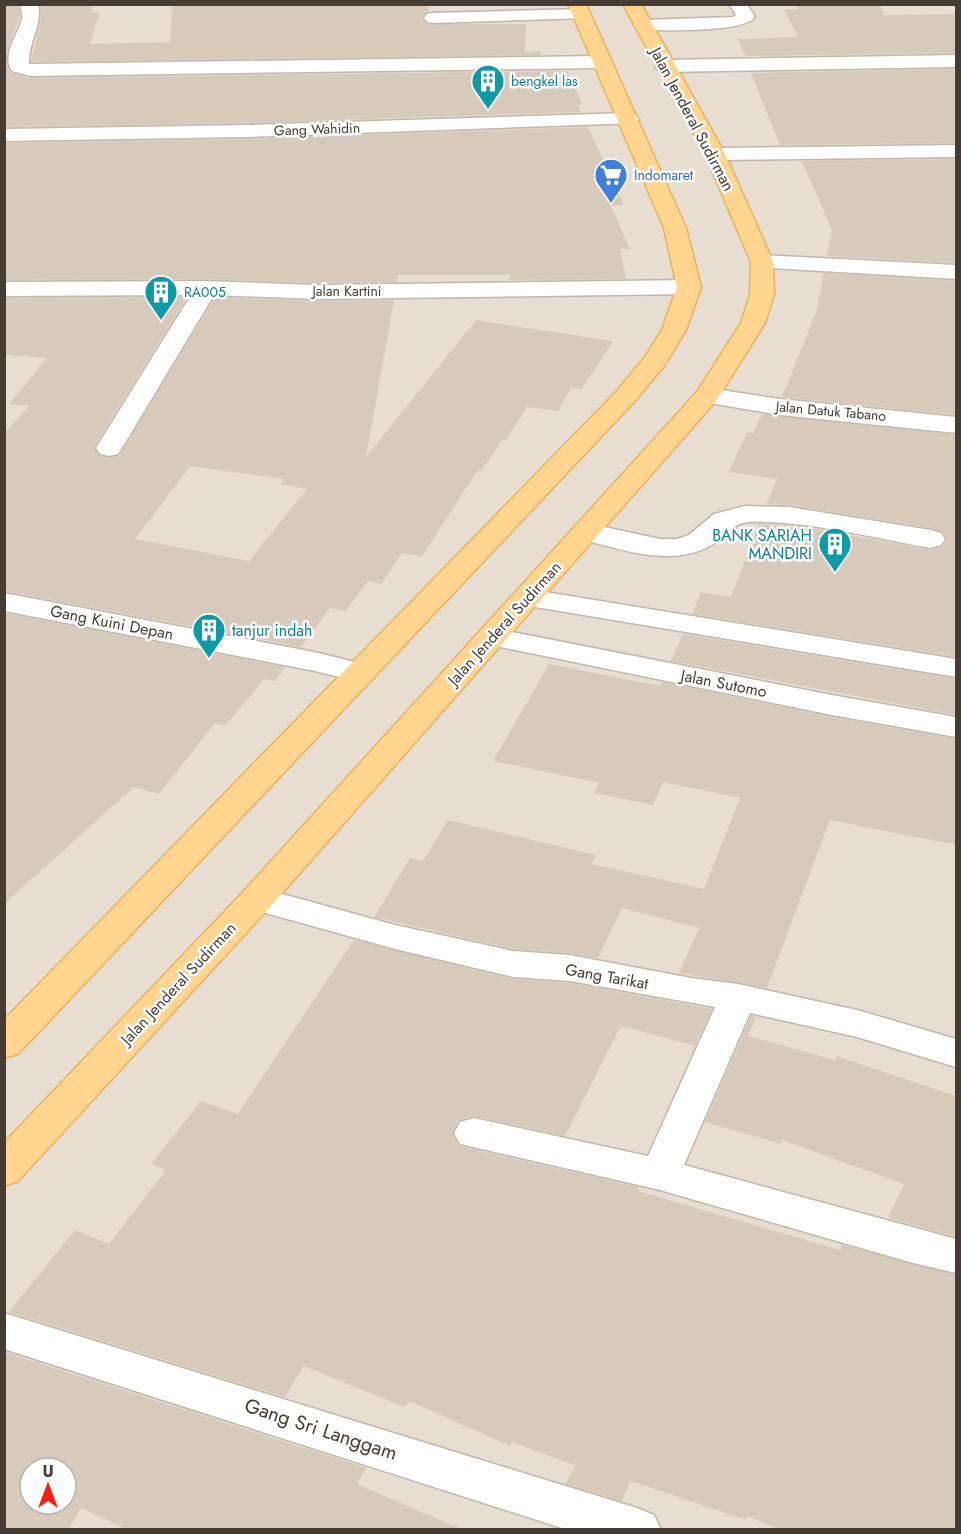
<svg xmlns="http://www.w3.org/2000/svg" width="961" height="1534" viewBox="0 0 961 1534" font-family="Jost,sans-serif">
	<style>
		.residential { fill: #e7ded1; fill-rule: evenodd }
		.building { fill: #d8cabb; fill-rule: evenodd }
		.lines { fill: none; stroke-linecap: round; stroke-linejoin: round }
		.minor-casing { stroke: #c2b6a9; stroke-width: 3 }
		.major-casing { stroke: #eab15b; stroke-width: 3 }
		.minor { fill: #fff; fill-rule: evenodd }
		.major { fill: #ffd590; fill-rule: evenodd }
		.labels { text-anchor: middle; stroke-width: 5; stroke-linejoin: round; paint-order: stroke }
		.far-culture-label { font-size: 14px; fill: #0d838f; stroke: #fff; text-anchor: start }
		.far-street-label { font-size: 14px; fill: #453c33; stroke: #fff }
		.far-shop-label { font-size: 14px; fill: #366cbe; stroke: #fff; text-anchor: start }
		.street-label { font-size: 16px; fill: #453c33; stroke: #fff }
		.culture-label { font-size: 16px; fill: #0d838f; stroke: #fff; text-anchor: end }
		.near-street-label { font-size: 20px; fill: #453c33; stroke: #fff }
	</style>
	<rect width="100%" height="100%" fill="#f3ede3"/>
	<path class="residential" d="M5,5H956V1529L5,1530ZM30,1468H66V1504H30Z"/>
	<path class="building" d="M4,4H18L20,15L7,51V66L11,73L29,78L567,71L582,104L578,105L581,112L246,123L4,127Z
		M40,4H92V13H99L90,44L170,42L172,4H427L429,11L422,18L427,24H526L525,52L540,51L541,55L31,62L41,20Z
		M795,4H879L885,15L957,14V53L745,56L738,39L798,37L784,10L798,9Z
		M956,69L957,143L780,145L751,73Z
		M588,127L624,205L611,206L630,249H620L626,279L508,280L512,275H398L397,282L315,283L207,279L4,280V143L246,139Z
		M957,159V263L827,256L832,230L802,161Z
		M824,273L957,281V415L782,397L816,312Z
		M187,297L94,447L100,456L109,458L120,455L215,297L315,301L394,300L366,457L476,320L613,341L581,390L571,388L558,411L527,407L506,440H502L481,471L478,470L422,556L402,553L381,584L368,581L346,611L330,608L301,647L4,591V434L29,406L9,404L47,358L4,355V298ZM190,466L284,479L280,484L307,489L249,561L135,539Z
		M762,414L957,435V657L692,614L701,592L731,597L759,524L816,529L931,550L942,547L947,540L943,532L931,528L789,505L767,504L777,479L729,472L747,432L753,433Z
		M4,613L285,667L275,681L264,679L225,726L215,723L159,794L134,787L4,904Z
		M683,634L957,679V715L671,661Z
		M549,664L660,686L662,682L832,717L957,739V845L830,820L767,988L679,973L699,928L622,908L598,958L570,953L513,949L374,917L410,858L423,861L448,820L596,855L592,864L704,889L740,798L663,782L653,805L594,793L599,783L493,761Z
		M354,940L512,979L570,983L712,1009L695,1046L621,1026L565,1136L474,1116L458,1121L452,1134L459,1146L638,1187V1191L840,1250L842,1245L957,1275V1530H782L747,1516L746,1520L630,1481L622,1501L565,1484L576,1466L512,1442L510,1446L409,1401L404,1407L304,1366L285,1397L9,1312L75,1230L109,1244L166,1170L151,1164L201,1101L238,1114Z
		M751,1016L756,1017L748,1036L835,1060L837,1056L957,1096V1237L888,1218L904,1184L782,1140L781,1144L705,1122Z
		M4,1352L366,1468L357,1484L463,1530H128L81,1508L68,1530H4ZM30,1468H66V1504H30Z"/>
	<g class="lines">
		<defs>
			<path id="minor" d="M20,4H38C43,25 28,42 29,64H31L602,56L609,58L612,62L609,66L602,68L30,76L12,71C1,55 18,35 22,19C23,14 21,9 20,4Z
				M729,4H747L755,17C744,33 665,30 643,30L637,29L634,25L637,21L643,20L733,17L736,15Z
				M581,9L587,10L590,14L587,18L433,23L427,22L424,18L427,14L433,13Z
				M956,55V67L665,72L658,70L655,66L658,62L665,60Z
				M629,113L636,115L639,119L636,123L246,137L4,141V129L246,125Z
				M956,145V157L715,160L708,158L705,154L708,150L715,148Z
				M762,255L956,265V279L754,267L751,262L754,257Z
				M689,280L697,282L701,287L697,292L689,294L315,299L214,295L122,448L118,454L109,456L100,454L96,448L191,295L4,296V282L207,281L315,285Z
				M707,388L780,399L956,417V433L780,415L698,401L694,396L698,391Z
				M745,506L789,507L931,530L941,533L945,539L941,545L931,548C874,538 806,520 749,522C730,523 722,541 706,548C666,567 617,548 576,538L572,532L576,526L586,523L660,539H677L689,535L714,514Z
				M527,589L956,659V677L517,604L512,598L517,592Z
				M4,593L319,653L370,666L375,673L370,680L359,682L315,671L4,611Z
				M492,628L832,695L956,717V737L832,715L481,643L477,637L481,631Z
				M257,887L395,925L513,951L570,955L691,978L738,984L857,1010L956,1039V1067L857,1037L750,1013L684,1165L956,1239V1273L913,1263L660,1190L460,1144L454,1133L460,1122L474,1118L648,1156L715,1007L570,981L513,977L395,949L244,907L239,899L244,891Z
				M4,1313L637,1508L654,1515L661,1530H568L4,1349Z"/>
			<path id="major" d="M568,4H586L686,228L701,287L686,330L664,366L634,402L18,1054L4,1058V1020L616,392L645,357L662,330L677,287L664,228Z
				M623,4H641L725,154L773,262L774,295L765,323L716,401L270,907L18,1181L4,1186V1143L244,891L697,392L741,323L750,295L751,262L705,154Z"/>
		</defs>
		<use href="#minor" class="minor-casing"/>
		<use href="#major" class="major-casing"/>
		<use href="#minor" class="minor"/>
		<use href="#major" class="major"/>
	</g>
	<defs>
		<symbol id="building-pin" viewBox="-11 -11 22 30"><path d="M0 17L-7.5 6A9.5 9.5 0 1 1 7.5 6Z" fill="#0f9aa8" stroke="#fff"/><path d="M-4-6H4V6H1V3H-1V6H-4ZM-2.5-4.3h1.7v1.8h-1.7ZM.8-4.3h1.7v1.8H.8ZM-2.5-1h1.7V.8h-1.7ZM.8-1h1.7V.8H.8Z" fill="#fff"/></symbol>
		<symbol id="supermarket-pin" viewBox="-11 -11 22 30"><path d="M0 17L-7.5 6A9.5 9.5 0 1 1 7.5 6Z" fill="#3f7fe0" stroke="#fff"/><path d="M-6-5.5h2.5l.6 2H6L4.5 2H-2.5L-4.4-4H-6ZM-1.5 3.2a1.3 1.3 0 1 0 .1 0ZM3 3.2a1.3 1.3 0 1 0 .1 0Z" fill="#fff"/></symbol>
	</defs>
	<g fill-rule="evenodd">
		<use href="#building-pin" x="469" y="62" width="38" height="52"/>
		<use href="#supermarket-pin" x="592" y="156" width="38" height="52"/>
		<use href="#building-pin" x="142" y="273" width="38" height="52"/>
		<use href="#building-pin" x="816" y="525" width="38" height="52"/>
		<use href="#building-pin" x="190" y="611" width="38" height="52"/>
	</g>
	<g class="labels">
		<g class="far-culture-label">
			<text x="511" y="86">bengkel las</text>
			<text x="184" y="297">RA005</text>
		</g>
		<g class="far-street-label">
			<text transform="translate(317 129) rotate(-2)" y="5">Gang Wahidin</text>
			<text x="347" y="296">Jalan Kartini</text>
			<text transform="translate(831 411) rotate(5)" y="5">Jalan Datuk Tabano</text>
		</g>
		<g class="far-shop-label">
			<text x="634" y="180">Indomaret</text>
		</g>
		<g class="street-label">
			<text transform="translate(693 119) rotate(62)" y="6">Jalan Jenderal Sudirman</text>
			<text transform="translate(112 622) rotate(11)" y="6">Gang Kuini Depan</text>
			<text transform="translate(504 623) rotate(-48)" y="6">Jalan Jenderal Sudirman</text>
			<text transform="translate(724 683) rotate(11)" y="6">Jalan Sutomo</text>
			<text transform="translate(607 976) rotate(10)" y="6">Gang Tarikat</text>
			<text transform="translate(178 983) rotate(-47)" y="6">Jalan Jenderal Sudirman</text>
		</g>
		<g class="culture-label">
			<text x="812" y="541">BANK SARIAH<tspan x="812" dy="18">MANDIRI</tspan></text>
			<text x="232" y="636" text-anchor="start">tanjur indah</text>
		</g>
		<g class="near-street-label">
			<text transform="translate(321 1429) rotate(18)" y="7">Gang Sri Langgam</text>
		</g>
	</g>
	<rect width="961" height="1534" fill="none" stroke="#453c33" stroke-width="12"/>
	<g transform="translate(48 1486)"><circle r="28" fill="#ffffff" stroke="#b5b1ad" stroke-width="1.5"/>
	<path d="M0-4.5L10 22L0 15L-10 22Z" fill="#ff1b0e"/>
	<text y="-9" font-size="16" font-weight="bold" text-anchor="middle" fill="#453c33">U</text>
	</g>
</svg>
